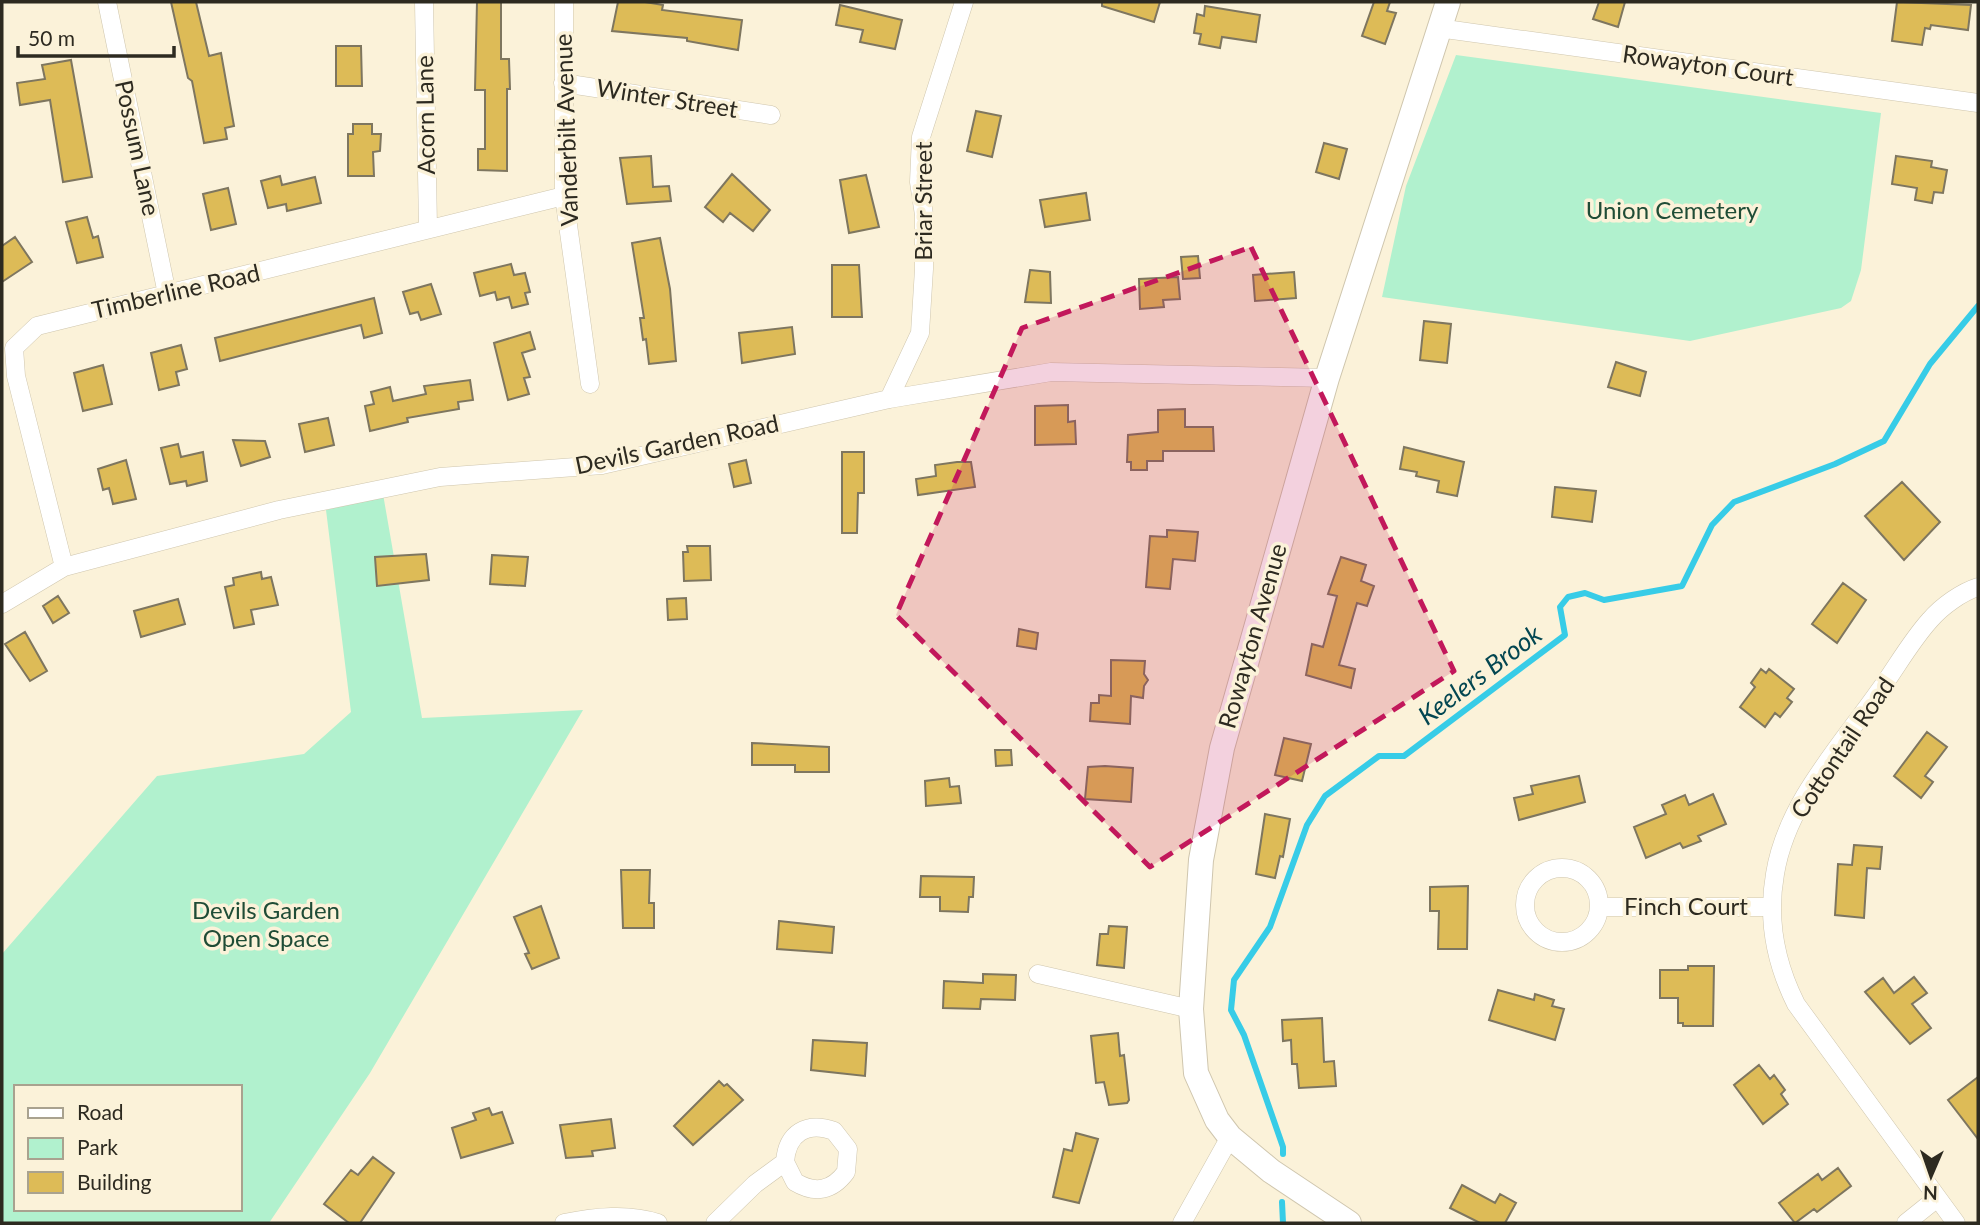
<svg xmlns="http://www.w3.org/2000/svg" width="1980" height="1225" viewBox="0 0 1980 1225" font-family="Lato,sans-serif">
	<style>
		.green { fill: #b1f1ce; fill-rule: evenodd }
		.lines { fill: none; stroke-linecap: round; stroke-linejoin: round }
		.stream { stroke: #37cce7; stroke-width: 6 }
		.building { fill: #ddbb57; stroke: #7e765f; stroke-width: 2 }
		.street-casing { stroke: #cfc6ae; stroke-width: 19 }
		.secondary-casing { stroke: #cfc6ae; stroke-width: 26 }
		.street { stroke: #fff; stroke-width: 18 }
		.secondary { stroke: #fff; stroke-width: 24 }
		.marked { fill: #c2185b; fill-opacity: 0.2; stroke: #c2185b; stroke-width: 5; stroke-dasharray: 14 9; stroke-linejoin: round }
		.labels { text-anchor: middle; stroke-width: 7; stroke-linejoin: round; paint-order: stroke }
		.street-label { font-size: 24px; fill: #2d2a20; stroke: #fbf2d9 }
		.park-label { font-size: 24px; fill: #1f4c36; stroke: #fbf2d9 }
		.water-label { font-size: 26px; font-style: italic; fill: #034651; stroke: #fbf2d9 }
	</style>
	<rect width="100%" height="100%" fill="#fbf2d9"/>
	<path class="green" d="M1456,55L1881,113L1861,270L1851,301L1841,308L1690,341L1382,297L1406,186Z
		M383,494L422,718L583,710L370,1073L269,1223H2V954L157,776L304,754L351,712L326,510ZM16,1087H240V1209H16Z"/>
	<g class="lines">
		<path class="stream" d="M1283,1154V1147L1244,1035L1231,1010L1234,980L1270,927L1307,825L1325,796L1379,756H1404L1565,635L1560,607L1568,597L1585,593L1604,600L1682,586L1712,525L1734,502L1835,464L1884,441L1930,364L1978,306
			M1282,1202L1283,1223"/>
	</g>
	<path class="building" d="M171,2H196L209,56L221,53L234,126L225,128L227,139L204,143L192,81L188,78Z
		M477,2H501V59H509L510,89H507V171L478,170V149H485V90H475Z
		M618,2H645L663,5L662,10L742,20L738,50L687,41V38L612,31Z
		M1102,2H1160L1154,22L1102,6Z
		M1374,2H1390L1387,11L1396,13L1385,44L1362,36Z
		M1599,2H1625L1618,27L1593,19Z
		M1897,2L1971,5L1968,30L1931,25L1930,29L1925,28L1922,45L1892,41Z
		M840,5L902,20L895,49L860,42L863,30L836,25Z
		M1205,6L1260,15L1256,42L1222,37L1220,48L1199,44L1201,34L1194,33L1197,14L1204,16Z
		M336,46H361L362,86H336Z
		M71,60L92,177L63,182L50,100L20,105L17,83L45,79L42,65Z
		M976,111L1001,116L992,157L967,151Z
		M353,124H372V134H381L380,151L373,152L374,176H348V134H353Z
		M1324,143L1347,149L1339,179L1316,172Z
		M651,156L653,187L669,186L671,201L627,204L620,158Z
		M1896,156L1932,161L1931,167L1947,170L1943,193L1934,192L1932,203L1915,200L1917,188L1892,184Z
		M732,174L770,210L753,231L730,213L723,222L705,207Z
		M866,175L879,227L849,233L840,180Z
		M280,176L282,185L315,177L321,203L287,211L286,204L268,208L261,181Z
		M228,188L236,224L211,230L203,194Z
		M1086,193L1090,220L1045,227L1040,200Z
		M87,217L93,238L98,236L103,257L77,263L66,222Z
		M15,237L32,262L2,282V246Z
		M660,238L670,289L676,361L649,364L646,339L643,340L640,318H644L632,243Z
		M1198,256L1200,278L1183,279L1181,257Z
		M511,264L514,275L525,273L530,292L525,293L528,304L512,308L509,297L497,300L495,292L480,296L474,273Z
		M832,265H859L862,317H832Z
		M1030,270L1050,272L1051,303L1025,302Z
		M1294,272L1296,298L1255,301L1253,275Z
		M1178,277L1180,299L1163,300L1164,307L1140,309L1139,279Z
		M431,284L441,314L421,320L418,312L410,314L403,292Z
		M374,298L382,333L364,338L361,325L220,361L215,338Z
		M1424,321L1451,324L1447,363L1420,360Z
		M792,327L795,354L742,363L739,333Z
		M530,332L535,349L522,353L530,377L524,378L529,394L508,400L494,343Z
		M181,345L187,369L176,372L179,385L159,390L151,353Z
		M1616,362L1646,372L1640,396L1608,387Z
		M103,365L112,404L83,411L74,373Z
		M470,380L473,400L458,402L459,409L407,418L408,422L370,431L365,406L374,404L371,392L390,387L393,401L426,394L424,386Z
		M1068,405V422L1075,421L1076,444L1035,445V406Z
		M1185,409V427H1213L1214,451H1163V461H1147V470H1131V462H1127L1128,435L1158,432V410Z
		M328,418L334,445L305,452L299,424Z
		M233,440L265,441L270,457L241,466Z
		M178,444L181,457L203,452L207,481L187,486L186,481L170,484L161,448Z
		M1404,447L1464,462L1457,496L1437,492L1439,481L1416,476L1417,472L1400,469Z
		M842,452H864V493H858L857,533H842Z
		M126,460L136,499L113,504L109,488L103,490L98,469Z
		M746,460L751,483L734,487L729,464Z
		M957,462H971L975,487L918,495L916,479L936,476L935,465Z
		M1902,482L1940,522L1904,560L1865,516Z
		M1555,487L1596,491L1592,522L1552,517Z
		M1167,530L1198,532L1195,561L1173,559L1170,589L1146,587L1150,536L1167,537Z
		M687,546H710L711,580L684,581L683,552H688Z
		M426,554L429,580L377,586L375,557Z
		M492,555L528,557L525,586L490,584Z
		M1341,557L1366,565L1361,581L1374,586L1367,606L1357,603L1339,665L1355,669L1351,688L1306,675L1312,644L1323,647L1337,596L1328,594Z
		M261,572L262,579L271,577L278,605L251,610L254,624L234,628L225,587L234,585L233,578Z
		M1843,583L1866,600L1837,643L1812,624Z
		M58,596L69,613L53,623L43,606Z
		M686,598L687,619L668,620L667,599Z
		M178,599L185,624L141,637L134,611Z
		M1019,629L1038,633L1036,649L1017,646Z
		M25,632L47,671L30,681L5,644Z
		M1111,660L1145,661L1144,674L1148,680L1144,686L1143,698L1131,696L1130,724L1090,721L1091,703H1099V695L1111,696Z
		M1761,669L1766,673L1769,669L1794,689L1787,698L1792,702L1780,717L1775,713L1765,727L1740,707L1755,687L1751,683Z
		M1927,732L1947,747L1925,776L1933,782L1921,798L1894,776Z
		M1284,738L1311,744L1302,781L1275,775Z
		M752,743L829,747V772H795V765H752Z
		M995,750H1011L1012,765L996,766Z
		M1105,766L1133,768L1131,802L1085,799L1088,767Z
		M1579,776L1585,802L1519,820L1514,798L1533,794L1531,786Z
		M949,778L950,787L959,786L961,803L926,806L925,781Z
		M1713,794L1726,824L1698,836L1701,841L1683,848L1680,843L1646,858L1634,827L1666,814L1662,805L1685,795L1689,805Z
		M1265,814L1290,819L1283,857L1280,856L1275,878L1256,874Z
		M1854,845L1882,847L1880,869L1867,868L1864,918L1835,915L1838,864L1852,865Z
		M621,870H650L649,903H654V928H623Z
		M921,876L974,877L973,897H969L968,912L940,911V897H920Z
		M1468,886L1467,949H1438L1439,911H1430V887Z
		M541,906L559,958L532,969L525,954L529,953L514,917Z
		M779,921L834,927L832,953L777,949Z
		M1109,926L1127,927L1124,968L1097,965L1100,934H1108Z
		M1688,966H1714L1713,1026H1683V1023H1678V998H1660V970H1688Z
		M983,974L1016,975L1015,1000L981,999L980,1009L943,1008L944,981L983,983Z
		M1914,977L1927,993L1912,1004L1931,1028L1910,1044L1865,992L1883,978L1894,993Z
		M1498,990L1534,1000L1535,994L1554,1000L1552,1006L1564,1009L1555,1040L1489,1020Z
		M1322,1018L1324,1062L1334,1061L1336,1086L1299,1088L1297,1064H1292L1291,1040L1283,1041L1282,1020Z
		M1118,1033L1120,1056L1124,1055L1129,1100L1127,1103L1109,1105L1104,1082L1096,1083L1091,1036Z
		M813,1040L867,1043L865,1076L811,1070Z
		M1759,1065L1770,1079L1774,1075L1785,1090L1781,1094L1788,1104L1763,1124L1734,1085Z
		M1978,1077V1139L1948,1100Z
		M719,1081L724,1086L727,1084L743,1100L693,1145L674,1126Z
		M489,1108L492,1115L502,1112L513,1143L461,1158L452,1128L476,1120L473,1113Z
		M611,1119L615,1148L592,1151L593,1156L566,1158L560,1125Z
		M1076,1133L1098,1139L1079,1203L1053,1197L1064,1149L1072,1151Z
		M373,1157L394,1173L360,1223H349L324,1204L351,1170L358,1175Z
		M1838,1168L1851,1186L1817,1212L1814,1209L1795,1223L1779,1203L1818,1174L1822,1180Z
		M1462,1185L1495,1203L1500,1194L1516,1203L1505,1223H1480L1450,1208Z"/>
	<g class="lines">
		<defs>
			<path id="street" d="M107,2L167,294
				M424,2L428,228
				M564,2V196L590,384
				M1438,28L1978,103
				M563,83L771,115
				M889,399L920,333L924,269V215L919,182L921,137L964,2
				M64,567L16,376L14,348L37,326L564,196
				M2,604L64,567L279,510L440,477L602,465L889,399L1051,372L1327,378
				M1525 905a37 37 0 1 1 74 0a37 37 0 1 1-74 0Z
				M1599,907H1772
				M1038,974L1191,1009
				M564,1223C595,1217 628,1213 658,1223
				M715,1223L755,1184L785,1162C787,1133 807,1121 834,1131L848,1149L846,1172C832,1191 815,1194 795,1182L785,1162
				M1182,1223L1230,1137
				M1906,1223L1936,1199
				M1956,1223L1796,1004C1776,964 1767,919 1775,874C1786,805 1838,749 1877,694C1895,670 1910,642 1930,620C1942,606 1962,592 1978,587"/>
			<path id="secondary" d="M1349,1223L1271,1171L1230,1137L1217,1120L1196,1073L1191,1009L1201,860L1222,748L1327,378L1448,2"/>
		</defs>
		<use href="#street" class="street-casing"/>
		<use href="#secondary" class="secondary-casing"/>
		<use href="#street" class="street"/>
		<use href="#secondary" class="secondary"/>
	</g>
	<path class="marked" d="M1251,247L1454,671L1150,867L896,615L1022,328Z"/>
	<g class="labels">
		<g class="street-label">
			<text transform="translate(1708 66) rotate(8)" y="8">Rowayton Court</text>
			<text transform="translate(667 99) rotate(9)" y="8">Winter Street</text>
			<text transform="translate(426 115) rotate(-91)" y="8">Acorn Lane</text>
			<text transform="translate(567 130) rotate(-92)" y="8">Vanderbilt Avenue</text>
			<text transform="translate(137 148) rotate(78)" y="8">Possum Lane</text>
			<text transform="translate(924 201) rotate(-90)" y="8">Briar Street</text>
			<text transform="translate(176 292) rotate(-13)" y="8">Timberline Road</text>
			<text transform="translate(677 445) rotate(-12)" y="8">Devils Garden Road</text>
			<text transform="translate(1253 636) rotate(-74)" y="8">Rowayton Avenue</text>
			<text transform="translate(1843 748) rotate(-56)" y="8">Cottontail Road</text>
			<text x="1686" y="915">Finch Court</text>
		</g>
		<g class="park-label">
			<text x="1672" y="219">Union Cemetery</text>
			<text x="266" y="919">Devils Garden<tspan x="266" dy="28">Open Space</tspan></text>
		</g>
		<g class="water-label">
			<text transform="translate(1480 675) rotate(-37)" y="9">Keelers Brook</text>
		</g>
	</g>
	<rect width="1980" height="1225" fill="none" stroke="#2d2a20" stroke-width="7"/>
	<rect x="14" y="1085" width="228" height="126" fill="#fbf2d9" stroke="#a9a28f" stroke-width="2"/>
	<rect x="28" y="1108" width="35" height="10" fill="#ffffff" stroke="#a9a28f" stroke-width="2"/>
	<text x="77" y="1120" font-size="21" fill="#2d2a20">Road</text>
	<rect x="28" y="1138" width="35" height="21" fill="#b1f1ce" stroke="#a9a28f" stroke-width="2"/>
	<text x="77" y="1155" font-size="21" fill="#2d2a20">Park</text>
	<rect x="28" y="1172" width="35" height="21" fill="#ddbb57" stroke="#a9a28f" stroke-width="2"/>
	<text x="77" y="1190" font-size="21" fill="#2d2a20">Building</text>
	<g transform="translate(1931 1176) rotate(182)" stroke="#fbf2d9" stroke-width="5" paint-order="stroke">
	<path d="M0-5L12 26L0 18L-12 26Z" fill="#2d2a20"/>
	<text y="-10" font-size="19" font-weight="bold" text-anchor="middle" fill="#2d2a20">N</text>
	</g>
	<path d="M18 46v10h156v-10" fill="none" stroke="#2d2a20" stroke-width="3.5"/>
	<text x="28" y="46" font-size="21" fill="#2d2a20" stroke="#fbf2d9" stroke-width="5" paint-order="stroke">50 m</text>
</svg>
